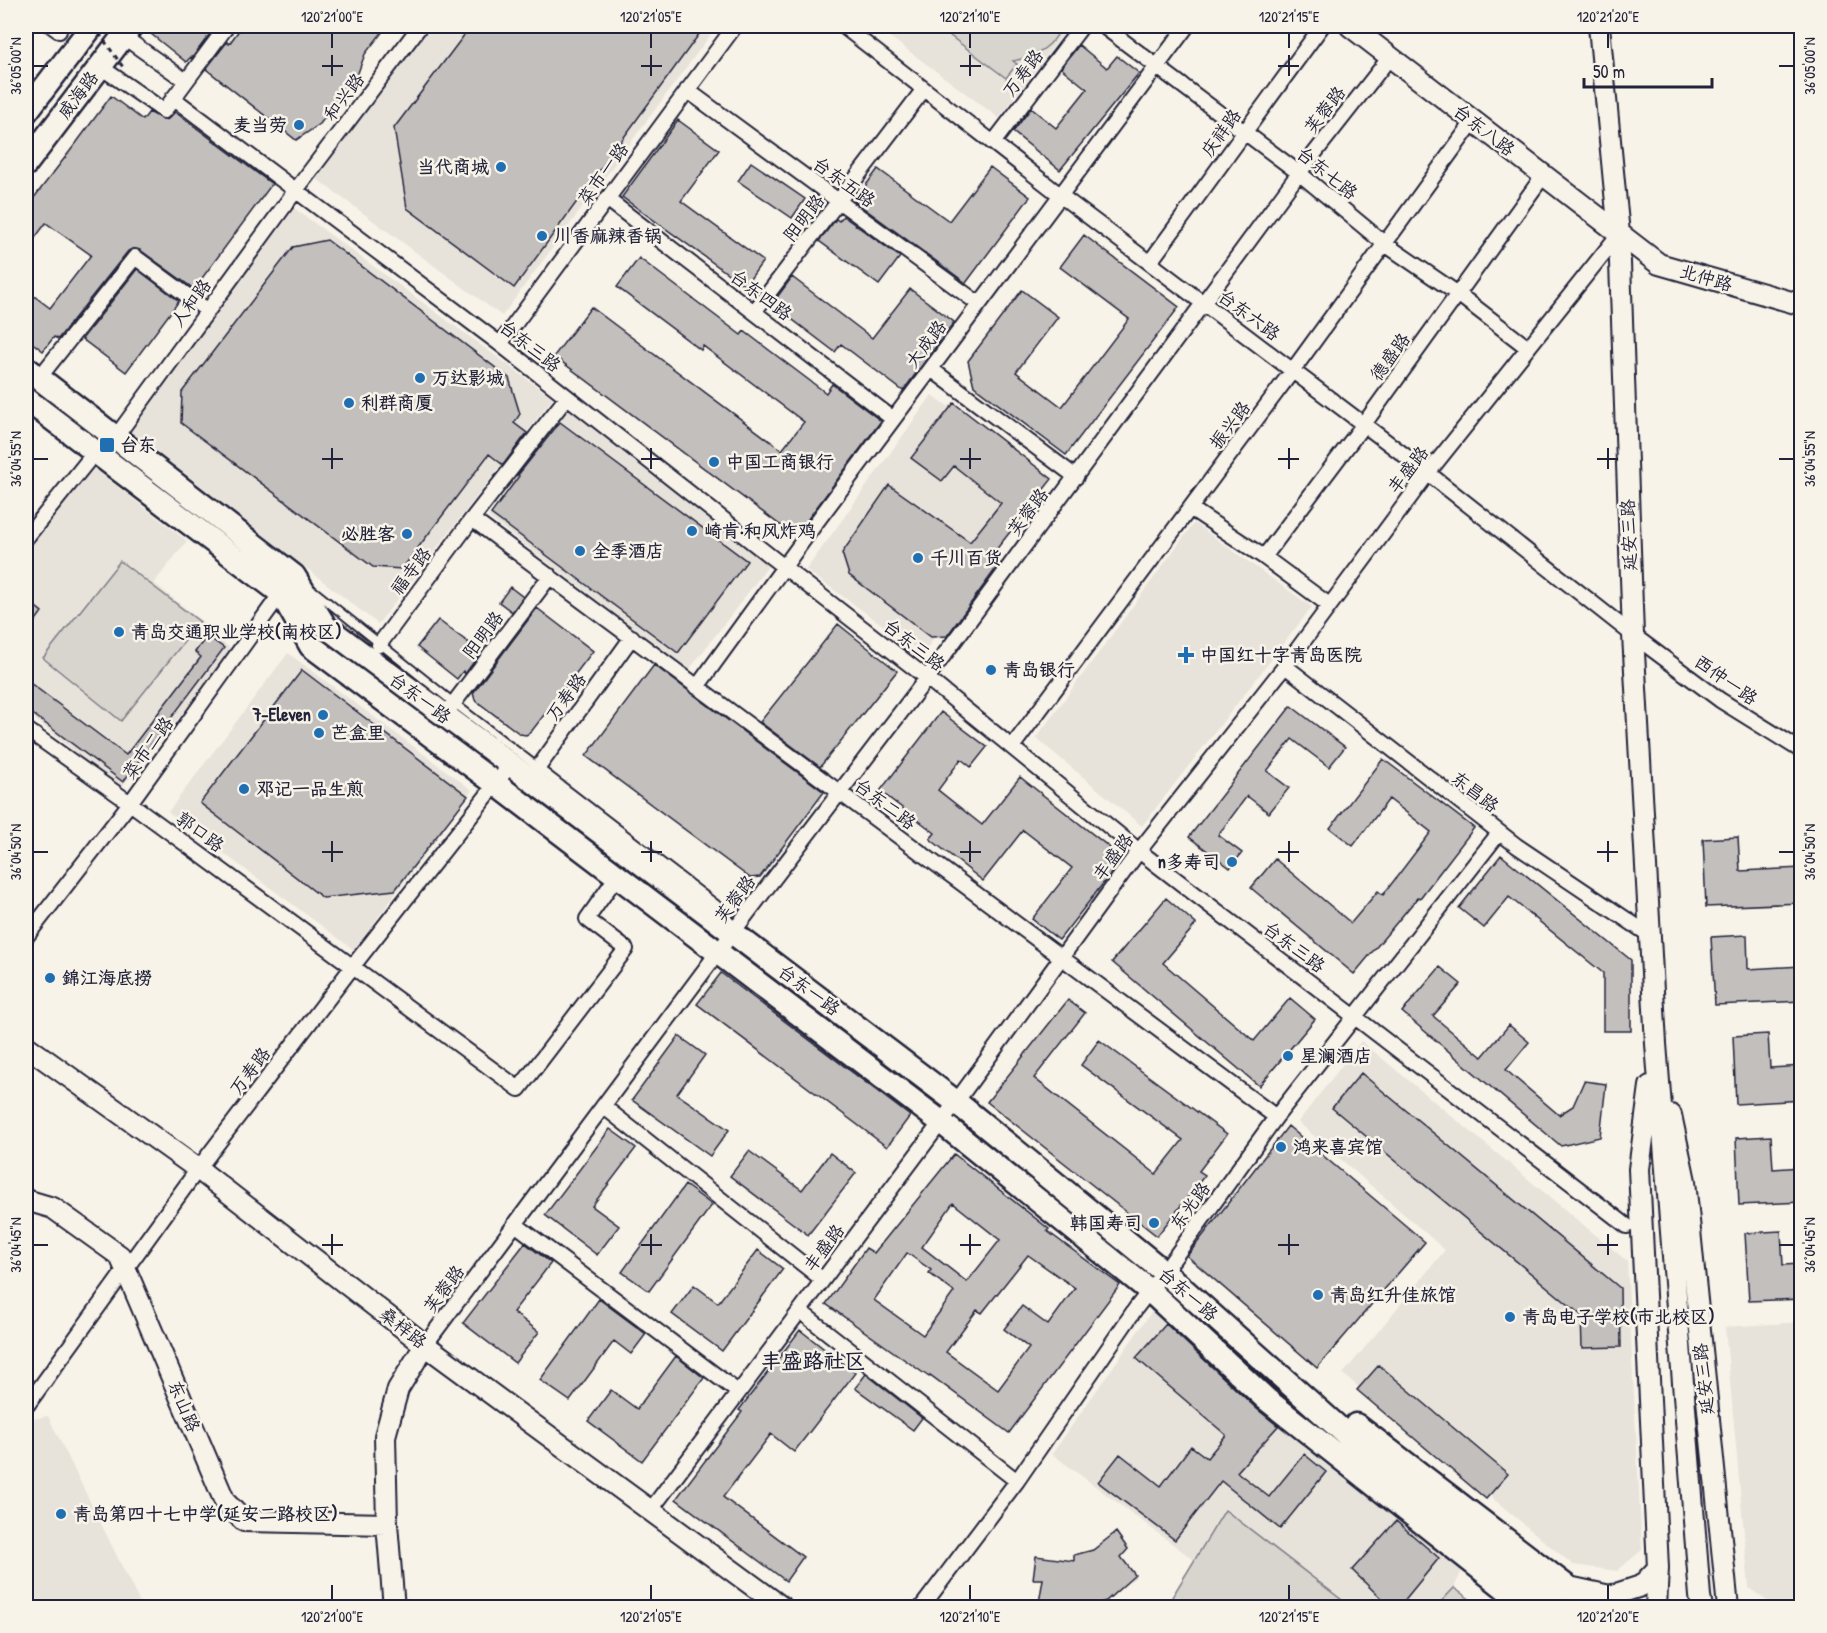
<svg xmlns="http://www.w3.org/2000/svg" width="1827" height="1633" viewBox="0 0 1827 1633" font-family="'Patrick Hand','LXGW WenKai TC',sans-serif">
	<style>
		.built { fill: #e7e3db }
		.green { fill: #d8d5cf; stroke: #7d7c85; stroke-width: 1.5 }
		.building { fill: #c2bfbd; stroke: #22223b; stroke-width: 1.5; fill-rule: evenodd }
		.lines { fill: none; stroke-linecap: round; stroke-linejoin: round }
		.lane-casing { stroke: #22223b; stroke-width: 11 }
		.street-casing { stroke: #22223b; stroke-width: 18 }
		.secondary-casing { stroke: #22223b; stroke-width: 24 }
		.primary-casing { stroke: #22223b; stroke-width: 27 }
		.lane { stroke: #f7f3e8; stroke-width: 7 }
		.street { stroke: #f7f3e8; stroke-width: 14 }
		.secondary { stroke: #f7f3e8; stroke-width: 20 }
		.primary { stroke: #f7f3e8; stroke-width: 22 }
		.path-bridge { stroke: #22223b; stroke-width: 3; stroke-dasharray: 4.5 4.5; stroke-linecap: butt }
		.ticks { fill: none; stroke: #22223b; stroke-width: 2 }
		.poi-dot { fill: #1f6fb2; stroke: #f7f3e8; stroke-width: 2 }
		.labels { text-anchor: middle; stroke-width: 5; stroke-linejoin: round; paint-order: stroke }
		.street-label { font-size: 18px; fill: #22223b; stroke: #f7f3e8 }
		.poi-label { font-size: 18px; font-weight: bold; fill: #22223b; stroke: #f7f3e8; text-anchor: start }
		.quarter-label { font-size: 21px; font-weight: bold; fill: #22223b; stroke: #f7f3e8 }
		.neatline { fill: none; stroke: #22223b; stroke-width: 2 }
		.ticks-label { font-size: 15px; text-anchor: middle; fill: #22223b }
	</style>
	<rect width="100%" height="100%" fill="#f7f3e8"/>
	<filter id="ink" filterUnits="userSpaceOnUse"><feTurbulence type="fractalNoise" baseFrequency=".0167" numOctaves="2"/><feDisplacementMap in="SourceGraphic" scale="12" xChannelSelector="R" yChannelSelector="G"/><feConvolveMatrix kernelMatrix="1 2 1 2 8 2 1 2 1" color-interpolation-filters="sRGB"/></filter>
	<g filter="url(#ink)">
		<path class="built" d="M421,26H717L502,316L310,174Z
			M875,26H1069L999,118Z
			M287,203L553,398L378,624L125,427Z
			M1801,227V260L1792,258Z
			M932,395L1052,479L1000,545L923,654L806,570Z
			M567,407L769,565L689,670L488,517Z
			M94,468L187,541L154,583L210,628L216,637L234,651L120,789L26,712V550Z
			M1194,523L1312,607L1142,826L1036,738Z
			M288,653L472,790L354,950L168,812Z
			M1361,1041L1627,1261L1642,1550L1617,1571L1573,1565L1343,1374L1445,1250L1298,1122Z
			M1155,1307L1462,1570L1454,1588L1436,1607H1351L1225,1510L1194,1560L1052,1454Z
			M1801,1322V1607H1775L1749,1588L1725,1327Z
			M48,1416L142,1607H26V1420Z"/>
		<path class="green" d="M937,26H1062C1053,47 1035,57 1013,61L1017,64L1006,78Z
			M120,561L200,622L121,721L43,658Z
			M1225,1510L1351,1607H1166Z
			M1454,1588L1481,1607H1436Z"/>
		<path class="building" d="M158,26H206L212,31L192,58L191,57L186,62L151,34Z
			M242,26H387L365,54L358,73L320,124L296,140L206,69L227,42L229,44Z
			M471,26H705L514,288L407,208L394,128Z
			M1079,45L1107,68L1117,56L1139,73L1060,170L1013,132L1031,108L1056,128L1087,89L1061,68Z
			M111,96L143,120L149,112L164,120L168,119L175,112L272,184L194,289L140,250L132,249L128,251L58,339L54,337L43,351L26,338V290L50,308L91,255L46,223L26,250V208L77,142Z
			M678,120L719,150L681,201L763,261L745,286L622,197Z
			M751,162L805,199L792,218L738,181Z
			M990,167L1030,197L966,283L854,201L878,169L949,221Z
			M843,216L900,257L879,285L819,241L836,219L839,221Z
			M1084,235L1179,307L1066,455L974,386L968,361L1022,290L1058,317L1016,372L1062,407L1129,319L1060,267Z
			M327,240L509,378L520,414L514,423L527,433L503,465L489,454L402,569L373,567L181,423L182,392L293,247Z
			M639,258L741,335L744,331L826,393L832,384L881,421L802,527L793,528L780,525L554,356L591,307L782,450L804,422L703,346L701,350L617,287Z
			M137,269L179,301L126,372L82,339Z
			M792,277L872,338L910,289L954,322L903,391L841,344L835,352L772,304Z
			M954,403L1052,479L991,556L1000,563L947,636L931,637L849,575L842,553L889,485L970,542L1001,503L954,466L942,481L911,458Z
			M560,422L747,561L678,653L491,514L519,476L518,475Z
			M510,587L523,597L512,612L499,602Z
			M26,599L42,612L26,634Z
			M537,608L593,651L531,732L526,735L520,734L475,700L473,693Z
			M438,620L481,652L465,674L463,671L457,679L417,647Z
			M838,624L897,671L820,767L760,722Z
			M207,636L224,648L123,782L26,709V680L126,755L201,657L195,652Z
			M654,665L824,792L760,877L750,878L586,756Z
			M302,670L468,796L395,890L323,898L200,803Z
			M1291,706L1345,747L1329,767L1292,739L1267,771L1289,788L1269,813L1247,796L1218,835L1242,853L1230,868L1189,837Z
			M941,712L987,747L971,767L961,759L938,790L982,825L1020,777L1123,858L1059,940L1032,919L1072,868L1023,830L983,881L930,839L935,833L880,791Z
			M1383,759L1474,828L1420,898L1418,897L1354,974L1251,888L1275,859L1351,923L1378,891L1383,895L1431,832L1389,799L1353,846L1330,828Z
			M1738,837L1740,871L1802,868V903L1706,907L1703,839Z
			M1501,855L1631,960V1031H1603V973L1509,897L1484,928L1459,908Z
			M1166,898L1196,924L1163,963L1254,1041L1290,998L1315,1019L1259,1086L1112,962Z
			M1747,935L1748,969L1802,966V1001L1715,1005L1711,937Z
			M1440,967L1461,984L1433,1016L1482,1057L1509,1025L1529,1042L1506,1070L1559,1115L1573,1106L1584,1081L1606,1084L1600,1137L1561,1146L1402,1012Z
			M721,973L910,1116L887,1147L697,1004Z
			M1068,1000L1085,1013L1034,1078L1156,1174L1183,1140L1081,1065L1099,1040L1227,1134L1199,1171L1205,1175L1157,1236L987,1102Z
			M1768,1034L1770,1068L1802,1066V1100L1736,1104L1733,1036Z
			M679,1036L705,1055L677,1094L729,1130L710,1156L632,1100Z
			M1361,1073L1620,1288L1621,1347L1582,1348L1581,1315L1332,1108Z
			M1288,1126L1425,1242L1317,1368L1187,1256Z
			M610,1129L636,1148L592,1206L619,1226L597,1255L545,1215Z
			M1771,1136L1773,1169L1802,1167V1202L1739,1205L1736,1138Z
			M749,1151L802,1190L830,1153L856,1173L808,1235L730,1176Z
			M954,1154L1049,1229L1047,1231L1120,1285L1009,1433L930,1375L929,1377L826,1304L866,1248L874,1253ZM953,1203L1000,1240L967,1282L922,1247ZM907,1253L931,1270L929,1273L954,1292L923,1335L874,1300ZM1028,1255L1075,1288L1048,1325L1022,1306L1004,1329L1029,1348L998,1390L946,1352L977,1310L982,1313Z
			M685,1185L712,1205L649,1291L622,1272Z
			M1781,1231L1783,1265L1802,1264V1299L1749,1301L1745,1233Z
			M525,1243L551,1263L513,1312L539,1332L515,1363L463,1323Z
			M758,1250L783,1269L722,1351L672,1314L694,1285L718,1303Z
			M599,1299L646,1334L631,1354L614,1341L570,1401L540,1380Z
			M1166,1324L1257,1409L1278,1426L1237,1472L1269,1497L1304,1454L1326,1472L1280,1529L1221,1481L1175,1540L1098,1482L1120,1454L1161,1486L1191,1446L1207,1458L1226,1435L1136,1358Z
			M800,1330L855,1373L794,1452L771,1434L723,1497L803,1557L786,1581L676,1499L742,1412L739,1410Z
			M676,1356L704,1378L642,1461L588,1421L611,1390L637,1409Z
			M1379,1365L1508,1474L1486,1499L1357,1390Z
			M866,1374L922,1418L913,1430L855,1388Z
			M1396,1521L1439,1558L1398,1608H1391L1352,1570Z
			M1116,1532L1128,1549L1121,1557L1135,1575L1106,1601L1083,1608H1069L1039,1603L1043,1579H1033L1036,1556L1074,1561V1555L1093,1550Z"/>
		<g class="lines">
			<defs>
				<path id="lane" d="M314,591L454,703L725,911L729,921"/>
				<path id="street" d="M52,26L59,31
					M843,26L1060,195L1428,473L1633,635L1720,700L1802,751
					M1103,26L1299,173L1385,244L1458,294L1528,348
					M128,40L186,81
					M105,70L164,111L227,26
					M687,90L979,304
					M173,98L500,344L784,567L927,678L1139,851L1627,1226
					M993,143L1082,26
					M607,199L893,419
					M1150,262L1322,26
					M754,312L924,89
					M500,344L735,26
					M931,369L1076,477
					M39,378L135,257L208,311
					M115,438L296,190L420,26
					M1190,508L1264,557L1329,605
					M472,519L1276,1117
					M26,538L95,452
					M1264,557L1364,424L1543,176
					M379,645L472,519L567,397
					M1285,666L1517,846L1651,936
					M697,687L818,520L1187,26
					M444,716L550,576
					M26,729L130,803L519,1089L626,949L587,919L617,876
					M1012,747L1293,370L1473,122
					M530,779L632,637
					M26,937L130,803L284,589
					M603,1106L823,1280
					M515,1224L738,1392
					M800,1311L1017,1481
					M425,1345L733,932L927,678L1299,173L1390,57
					M26,1404H28L198,1169L353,966L496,784L510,764
					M650,1511L956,1102L1139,851L1285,666L1428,473L1619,234
					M921,1608L1017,1481L1136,1308L1164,1272L1276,1117L1499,833"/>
				<path id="secondary" d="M1350,26L1659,264L1802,305
					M1599,26L1619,234L1633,635L1656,1044L1700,1596L1702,1608
					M26,1046L198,1169L425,1345L783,1608
					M1650,1086L1639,1169L1658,1568L1656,1608
					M1671,1115L1685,1181L1728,1608
					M26,1200L53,1208L120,1256L225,1502L244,1521L387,1524
					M1569,1587L1610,1596L1641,1586L1658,1568
					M394,1608L387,1524L385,1436L398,1389L425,1345"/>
				<path id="primary" d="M26,112L92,26
					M26,164L131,26
					M26,368L294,576L325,626L530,779L956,1102L1164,1272L1376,1461L1559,1608
					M26,399L281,593L311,646L496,784L941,1122L1150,1291L1266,1399L1530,1608
					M1356,1425L1566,1586L1597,1608"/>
			</defs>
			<use href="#lane" class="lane-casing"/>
			<use href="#street" class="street-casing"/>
			<use href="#secondary" class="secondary-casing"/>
			<use href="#primary" class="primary-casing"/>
			<use href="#lane" class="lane"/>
			<use href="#street" class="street"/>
			<use href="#secondary" class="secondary"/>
			<use href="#primary" class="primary"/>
			<path class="path-bridge" d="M94,26L125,70"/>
		</g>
	</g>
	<path class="ticks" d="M332,33V48M651,33V48M970,33V48M1289,33V48M1608,33V48M332,55V76M651,55V76M970,55V76M1289,55V76M33,66H48M322,66H343M641,66H662M960,66H981M1278,66H1299M1779,66H1794M332,448V469M651,448V469M970,448V469M1289,448V469M1608,448V469M33,459H48M322,459H343M641,459H662M960,459H981M1278,459H1299M1597,459H1618M1779,459H1794M332,841V862M651,841V862M970,841V862M1289,841V862M1608,841V862M33,852H48M322,852H343M641,852H662M960,852H981M1278,852H1299M1597,852H1618M1779,852H1794M332,1234V1255M651,1234V1255M970,1234V1255M1289,1234V1255M1608,1234V1255M33,1245H48M322,1245H343M641,1245H662M960,1245H981M1278,1245H1299M1597,1245H1618M1779,1245H1794M332,1585V1600M651,1585V1600M970,1585V1600M1289,1585V1600M1608,1585V1600"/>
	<g class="poi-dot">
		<circle cx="299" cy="125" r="6"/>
		<circle cx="501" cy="167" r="6"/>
		<circle cx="542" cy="236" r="6"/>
		<circle cx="420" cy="378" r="6"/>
		<circle cx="349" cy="403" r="6"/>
		<rect x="99" y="437" width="16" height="16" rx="3"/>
		<circle cx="714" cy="462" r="6"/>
		<circle cx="692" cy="531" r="6"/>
		<circle cx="407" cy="534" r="6"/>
		<circle cx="580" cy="551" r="6"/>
		<circle cx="918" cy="558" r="6"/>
		<circle cx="119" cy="632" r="6"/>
		<path d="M1183 646h6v6h6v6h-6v6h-6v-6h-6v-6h6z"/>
		<circle cx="991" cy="670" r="6"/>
		<circle cx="323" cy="715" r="6"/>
		<circle cx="319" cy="733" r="6"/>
		<circle cx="244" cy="789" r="6"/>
		<circle cx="1232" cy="862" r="6"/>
		<circle cx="50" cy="978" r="6"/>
		<circle cx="1288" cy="1056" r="6"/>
		<circle cx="1281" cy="1147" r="6"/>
		<circle cx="1154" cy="1223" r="6"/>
		<circle cx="1318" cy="1295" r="6"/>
		<circle cx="1510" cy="1317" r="6"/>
		<circle cx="61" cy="1514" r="6"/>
	</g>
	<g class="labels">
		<g class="street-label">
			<text transform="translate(1023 73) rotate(-53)" y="6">万寿路</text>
			<text transform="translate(78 95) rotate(-53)" y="6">威海路</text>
			<text transform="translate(344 97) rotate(-53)" y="6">和兴路</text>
			<text transform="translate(1325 110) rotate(-52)" y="6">芙蓉路</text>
			<text transform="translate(1484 130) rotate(38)" y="6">台东八路</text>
			<text transform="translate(1221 133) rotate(-54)" y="6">庆祥路</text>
			<text transform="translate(1327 173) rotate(39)" y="6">台东七路</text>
			<text transform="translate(603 174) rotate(-54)" y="6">菜市一路</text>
			<text transform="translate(844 182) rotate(36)" y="6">台东五路</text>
			<text transform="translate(804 218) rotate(-52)" y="6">阳明路</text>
			<text transform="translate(1706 278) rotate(16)" y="6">北仲路</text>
			<text transform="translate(761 295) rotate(37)" y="6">台东四路</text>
			<text transform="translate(191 303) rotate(-54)" y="6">人和路</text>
			<text transform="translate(1249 315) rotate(37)" y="6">台东六路</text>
			<text transform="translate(926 344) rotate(-53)" y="6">大成路</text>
			<text transform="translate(530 346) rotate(38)" y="6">台东三路</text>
			<text transform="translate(1390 357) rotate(-54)" y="6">德盛路</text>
			<text transform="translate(1230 425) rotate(-53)" y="6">振兴路</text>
			<text transform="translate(1408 470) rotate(-52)" y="6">丰盛路</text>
			<text transform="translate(1028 512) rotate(-53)" y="6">芙蓉路</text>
			<text transform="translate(1629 535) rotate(-92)" y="6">延安三路</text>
			<text transform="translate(411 571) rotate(-53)" y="6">福寺路</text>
			<text transform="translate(483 635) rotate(-53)" y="6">阳明路</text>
			<text transform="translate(914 645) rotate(38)" y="6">台东三路</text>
			<text transform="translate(1726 680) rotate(35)" y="6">西仲一路</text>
			<text transform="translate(566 697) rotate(-54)" y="6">万寿路</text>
			<text transform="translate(420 698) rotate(37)" y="6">台东一路</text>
			<text transform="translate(148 748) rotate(-54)" y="6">菜市二路</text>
			<text transform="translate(1475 792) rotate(38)" y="6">东昌路</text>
			<text transform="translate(885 804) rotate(37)" y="6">台东二路</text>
			<text transform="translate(200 832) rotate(36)" y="6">郭口路</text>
			<text transform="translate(1113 857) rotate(-53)" y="6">丰盛路</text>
			<text transform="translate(735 899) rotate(-53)" y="6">芙蓉路</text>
			<text transform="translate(1294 947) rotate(37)" y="6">台东三路</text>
			<text transform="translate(809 990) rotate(37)" y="6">台东一路</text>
			<text transform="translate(250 1071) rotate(-53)" y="6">万寿路</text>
			<text transform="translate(1190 1206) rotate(-54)" y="6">东光路</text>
			<text transform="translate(824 1248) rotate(-53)" y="6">丰盛路</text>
			<text transform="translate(444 1289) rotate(-53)" y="6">芙蓉路</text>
			<text transform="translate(1188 1294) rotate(41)" y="6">台东一路</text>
			<text transform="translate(403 1328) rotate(38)" y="6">桑梓路</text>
			<text transform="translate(1704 1379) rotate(-96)" y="6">延安三路</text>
			<text transform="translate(184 1406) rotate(67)" y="6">东山路</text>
		</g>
		<g class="poi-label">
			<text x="287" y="131" text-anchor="end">麦当劳</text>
			<text x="489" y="173" text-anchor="end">当代商城</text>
			<text x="554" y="242">川香麻辣香锅</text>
			<text x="432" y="384">万达影城</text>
			<text x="361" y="409">利群商厦</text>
			<text x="120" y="451">台东</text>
			<text x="726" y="468">中国工商银行</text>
			<text x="704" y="537">崎肯·和风炸鸡</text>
			<text x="395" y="540" text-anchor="end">必胜客</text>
			<text x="592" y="557">全季酒店</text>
			<text x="930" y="564">千川百货</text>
			<text x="131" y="638">青岛交通职业学校(南校区)</text>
			<text x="1200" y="661">中国红十字青岛医院</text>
			<text x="1003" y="676">青岛银行</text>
			<text x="311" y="721" text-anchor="end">7-Eleven</text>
			<text x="331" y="739">芒盒里</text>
			<text x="256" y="795">邓记一品生煎</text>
			<text x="1220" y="868" text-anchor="end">n多寿司</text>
			<text x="62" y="984">錦江海底撈</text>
			<text x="1300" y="1062">星澜酒店</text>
			<text x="1293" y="1153">鸿来喜宾馆</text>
			<text x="1142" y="1229" text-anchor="end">韩国寿司</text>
			<text x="1330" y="1301">青岛红升佳旅馆</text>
			<text x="1522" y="1323">青岛电子学校(市北校区)</text>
			<text x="73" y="1520">青岛第四十七中学(延安二路校区)</text>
		</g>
		<g class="quarter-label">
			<text x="813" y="1368">丰盛路社区</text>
		</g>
	</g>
	<rect width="1827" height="1633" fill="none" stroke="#f7f3e8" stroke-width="66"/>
	<path d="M1584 78v9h128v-9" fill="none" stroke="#22223b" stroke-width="3"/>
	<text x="1593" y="78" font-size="18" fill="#22223b" stroke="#f7f3e8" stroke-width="4.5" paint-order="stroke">50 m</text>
	<rect x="33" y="33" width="1761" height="1567" class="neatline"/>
	<g class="ticks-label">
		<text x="332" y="22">120°21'00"E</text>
		<text x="651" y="22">120°21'05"E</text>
		<text x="970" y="22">120°21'10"E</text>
		<text x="1289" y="22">120°21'15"E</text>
		<text x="1608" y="22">120°21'20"E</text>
		<text transform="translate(16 66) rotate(-90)" y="5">36°05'00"N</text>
		<text transform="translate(1810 66) rotate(-90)" y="5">36°05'00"N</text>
		<text transform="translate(16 459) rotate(-90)" y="5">36°04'55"N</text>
		<text transform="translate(1810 459) rotate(-90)" y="5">36°04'55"N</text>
		<text transform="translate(16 852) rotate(-90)" y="5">36°04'50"N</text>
		<text transform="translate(1810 852) rotate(-90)" y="5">36°04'50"N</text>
		<text transform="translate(16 1245) rotate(-90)" y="5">36°04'45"N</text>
		<text transform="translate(1810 1245) rotate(-90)" y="5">36°04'45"N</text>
		<text x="332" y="1622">120°21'00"E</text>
		<text x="651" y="1622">120°21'05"E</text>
		<text x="970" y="1622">120°21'10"E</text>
		<text x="1289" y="1622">120°21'15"E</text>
		<text x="1608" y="1622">120°21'20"E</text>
	</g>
</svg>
